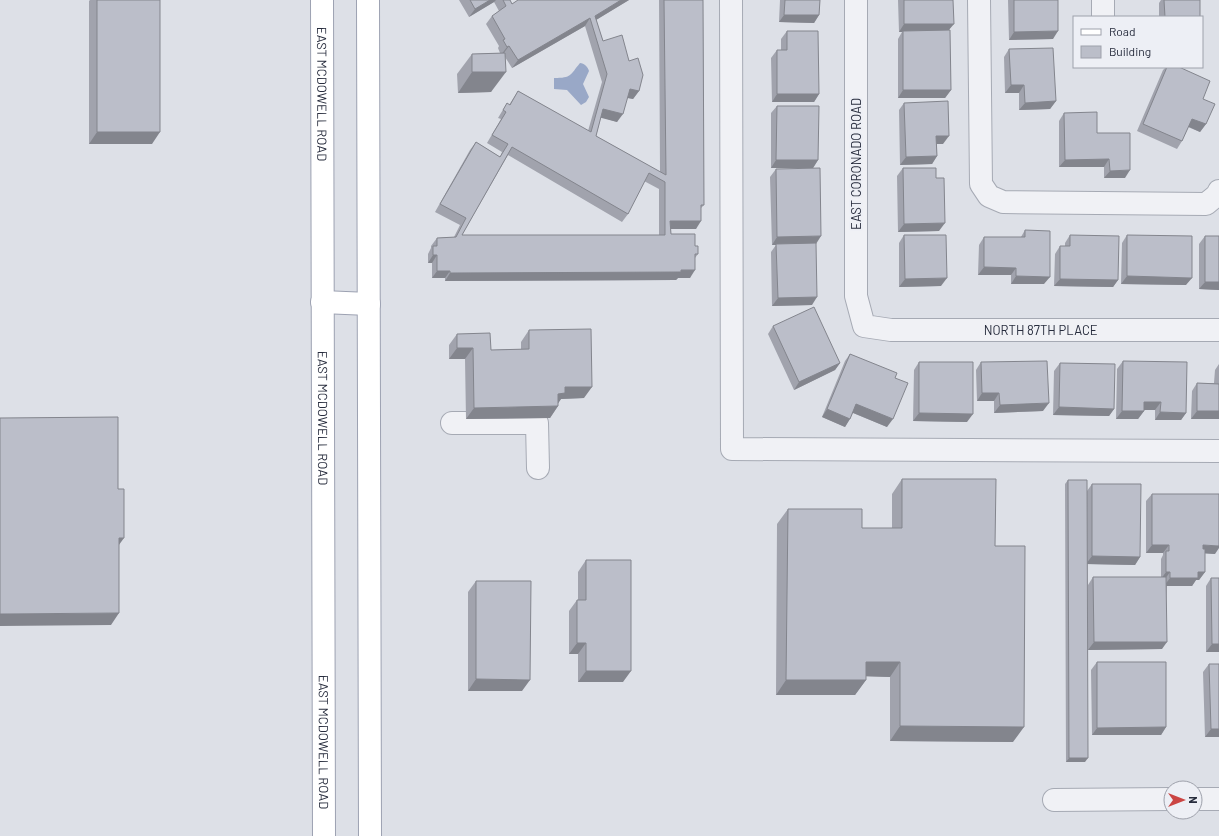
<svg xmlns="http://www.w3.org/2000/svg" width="1219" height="836" viewBox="0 0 1219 836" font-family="Barlow,sans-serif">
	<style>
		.water { fill: #99a8c7 }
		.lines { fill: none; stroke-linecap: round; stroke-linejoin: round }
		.minor-casing { stroke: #a6aab4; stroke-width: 24 }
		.major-casing { stroke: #9da2b2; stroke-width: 24 }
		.minor { stroke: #f0f1f5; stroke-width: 22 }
		.major { stroke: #fff; stroke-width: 22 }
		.wall { fill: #a1a3ad; fill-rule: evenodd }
		.shaded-wall { fill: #83858d }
		.building { fill: #bbbec9; stroke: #83858d; fill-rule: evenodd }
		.labels { text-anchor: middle; stroke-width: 4; stroke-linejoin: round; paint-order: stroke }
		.street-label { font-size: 13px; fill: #272c3d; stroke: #edeff5 }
	</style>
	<rect width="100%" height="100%" fill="#dde0e7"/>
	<path class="water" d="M580,63C584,63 588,67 589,71L583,84L589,97L586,102L581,105L567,90L554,89V78C572,78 570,75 580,63Z"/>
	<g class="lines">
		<defs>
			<g id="minor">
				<path d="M731,0L732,449L1219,451"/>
				<path id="s1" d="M856,0V296L864,326L891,330H1219"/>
				<path d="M979,0L981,184L989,196L1003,202L1206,204L1217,195L1219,191"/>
				<path d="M1103,17V0"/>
				<path d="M452,423H537L538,468"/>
				<path d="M1195,799H1219"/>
				<path d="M1054,800L1171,799"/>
			</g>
			<g id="major">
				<path id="s2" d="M322,0L324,836"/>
				<path d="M368,0L370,836"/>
				<path d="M322,302L369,304"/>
			</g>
		</defs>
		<use href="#minor" class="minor-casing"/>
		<use href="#major" class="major-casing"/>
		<use href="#minor" class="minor"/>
		<use href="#major" class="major"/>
	</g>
	<path class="wall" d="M90,0H160L152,144H89V1Z
		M459,0H510L512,4L518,0H629L596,20L603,41L639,91L633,99L627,98L617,122L601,117L596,136L660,172L659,0H703L704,205L701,208L696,229H671V234L695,246L698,254L695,258L690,278H678L676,280L445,281V278H432V263H428V254L431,248V246L437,238L454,237L460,225L435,212L470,150L476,142L500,157L502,152L487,143L501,119L498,118L507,103L509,105L518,91L588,131L602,82L585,26L512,68L505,57L491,92L458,93L457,74L472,54L500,53L498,48L499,46L486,24L492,16L499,11L494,2L469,17ZM508,155L622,222L628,214L644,181L659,189V235H462Z
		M780,0H820L819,15L814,23L779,22Z
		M898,0H953L949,30L951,90L945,98H898V39L902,32H899Z
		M1008,0H1058L1053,39L1009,40Z
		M1161,0H1200V17H1159V3Z
		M787,31L819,94L814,102H772L771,58L777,50H781V39Z
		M1009,49L1056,101L1050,109L1019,110V93H1005L1004,57Z
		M1166,67H1179L1203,99L1206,124L1200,132L1188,127L1182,141L1177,149L1137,131L1163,70Z
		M904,103L943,144H937V156L932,164L900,165L899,110Z
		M777,106L818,160L813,168H771V113Z
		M1064,113L1097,133L1125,178H1104V167H1059V121Z
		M903,168L936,178L939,231L898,232L897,176Z
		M776,169L816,244L812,305L772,306L771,252L776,245H772L770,177Z
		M1025,230L1044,284H1011V275H978L979,245L984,237H1021Z
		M904,235L941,286L899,287V243Z
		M1070,235L1118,280L1113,287L1054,286L1055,254L1060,246H1065V243Z
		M1127,235L1186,285L1121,284L1122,243Z
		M1205,236H1219V290L1199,289V244Z
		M773,326L840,363L835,370L794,390L768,334Z
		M529,330L584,398L561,399L558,403V406L550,418L466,419L465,359H449V345L457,334L491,350L521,349V342Z
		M850,354L895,378L887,427L853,413L845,427L822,417L845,361Z
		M1123,361L1186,413L1181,420H1155V410H1144V411L1138,419H1116L1117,369Z
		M919,362L967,422L913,421L914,370Z
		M981,362L1043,411L994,413V401H977L976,370Z
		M1060,363L1114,409L1109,416L1053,415L1054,371Z
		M1219,364V419H1191L1192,391L1197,383H1214L1215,370Z
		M902,479L995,546L1013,742L890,741V677L866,676V680L855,695H776L777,524L788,509L862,528H892V494Z
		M1068,480L1087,491L1092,484L1140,557L1135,565L1087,564L1085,762H1066L1065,484Z
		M1152,494L1215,554L1205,553V572L1199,580H1196L1192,586H1167L1162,649L1088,650V585L1093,577H1161V559L1163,555V553H1146V501Z
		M586,560L623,682H578V654H569V611L577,600H578V572Z
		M1211,578H1219V652H1206V586Z
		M476,581L522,691H468V592Z
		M1097,662L1166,727L1161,735H1092L1091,670Z
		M1209,664H1219V737H1205L1203,672Z"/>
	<path class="shaded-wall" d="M490,0H496L494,2L469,17L475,9Z
		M621,0H629L591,23L595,16Z
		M784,15H819L814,23L779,22Z
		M590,18L585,26L512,68L518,60Z
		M904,24H954L948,31H903L902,32H899Z
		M1058,31L1053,39L1009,40L1014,32Z
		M509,46L503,54L501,55L507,47Z
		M472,72H506L491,92L458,93Z
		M1011,85H1024L1019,93H1005Z
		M630,89L639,91L633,99L624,97Z
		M903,90H951L945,98H898Z
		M777,94H819L814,102H772Z
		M1056,101L1050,109L1019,110L1025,103Z
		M603,109L623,114L617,122L598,117Z
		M1192,119L1206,124L1200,132L1187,126Z
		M97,132H160L152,144H89Z
		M936,136H949L943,144H931Z
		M937,156L932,164L900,165L906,157Z
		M1109,159L1104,167H1059L1065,160Z
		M776,160H818L813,168H771Z
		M1130,170L1125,178H1104L1110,171Z
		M670,221H701L696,229H665Z
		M945,223L939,231L898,232L904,224Z
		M821,236L816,244L772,245L777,237Z
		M433,255H437L432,263H428Z
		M984,267L1016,268L1011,275H978Z
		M695,270L690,278H678L676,280L445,281L450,273Z
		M437,271H450L445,278H432Z
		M1016,276L1050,277L1044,284H1011Z
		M1127,276L1192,278L1186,285L1121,284Z
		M947,278L941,286L899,287L905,279Z
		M1060,279L1118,280L1113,287L1054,286Z
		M1205,282H1219V290L1199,289Z
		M817,297L812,305L772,306L778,298Z
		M457,348H473L465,359H449Z
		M840,363L835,370L794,390L799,382Z
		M565,387H592L584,398L561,399L557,405L558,394Z
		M982,393H999L994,401H977Z
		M1144,402H1161L1155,410H1139Z
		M1049,403L1043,411L994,413L1000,405Z
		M856,404L893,419L887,427L851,412Z
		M558,406L550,418L466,419L474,408Z
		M1059,407L1114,409L1109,416L1053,415Z
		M827,409L850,419L845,427L822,417Z
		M1122,411H1144L1138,419H1116Z
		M1197,411H1219V419H1191Z
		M1160,412L1186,413L1181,420H1155Z
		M919,413L973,414L967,422L913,421Z
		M119,538H124L116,549Z
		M1152,545H1169L1163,553H1146Z
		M1203,545L1219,546V548L1215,554L1197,553Z
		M1092,556L1140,557L1135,565L1086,564Z
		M1166,572H1170L1165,579H1161Z
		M1198,572H1205L1199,580H1196L1192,586H1164L1170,578Z
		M119,613L111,625L0,626V614Z
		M1094,642H1167L1162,649L1088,650Z
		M577,643H586L578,654H569Z
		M1212,644H1219V652H1206Z
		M866,662H900L890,677L855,676Z
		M586,671H631L623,682H578Z
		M476,679L530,680L522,691H468Z
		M786,680H866L855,695H776Z
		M900,726L1024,727L1013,742L890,741Z
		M1166,727L1161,735H1092L1097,728Z
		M1211,729H1219V737H1205Z
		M1069,758H1088L1085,762H1066Z"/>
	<path class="building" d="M97,0H160V132H97Z
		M470,0H490L475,9Z
		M503,0H510L512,4L518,0H621L595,16L603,41L622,35L629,61L638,58L643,75L639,91L630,89L623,114L603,109L596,136L666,175L664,0H703L704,205H701V221H670L671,234H695V246H698V254H695V270H681V272L450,273V271H437V255H433V246H437V238L456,237L466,218L440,204L476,142L500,157L508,144L492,135L506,112L503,110L507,103L510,105L518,91L591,132L607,74L590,18L518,60L509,46L507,47L503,40L505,39L492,16L506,6ZM512,147L628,214L649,173L665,182V235H462Z
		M785,0H820L819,15H784Z
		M904,0H953L954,24H904Z
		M1014,0H1058V31L1014,32Z
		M1164,0H1200V17H1165Z
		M950,30L951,90H903V31Z
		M787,31H818L819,94H777V50H787Z
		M1053,48L1056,101L1025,103L1024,85H1011L1009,49Z
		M505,53L506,72H472V54Z
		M1167,67H1179L1210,81L1203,99L1215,104L1206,124L1192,119L1182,141L1143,124Z
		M948,101L949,136H936L937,156L906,157L904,103Z
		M777,106H819L818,160H776Z
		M1097,112V133H1130V170L1110,171L1109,159L1065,160L1064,113Z
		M820,168L821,236L777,237L776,169Z
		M903,168H936V178H944L945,223L904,224Z
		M1025,230L1050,231V277L1016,276V268L984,267V237H1025Z
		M904,235H946L947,278L905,279Z
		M1070,235L1119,236L1118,280L1060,279V246H1070Z
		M1127,235L1192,236V278L1127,276Z
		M1205,236H1219V282H1205Z
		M816,243L817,297L778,298L776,244Z
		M814,307L840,363L799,382L773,326Z
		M591,329L592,387H565V393L558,394V406L474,408L473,348H457V334L490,333L491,350L529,349V330Z
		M850,354L897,373L895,378L908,383L893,419L856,404L850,419L827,409Z
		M1047,361L1049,403L1000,405L999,393H982L981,362Z
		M1123,361L1187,362L1186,413L1160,412L1161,402H1144V411H1122Z
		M919,362H973V414L919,413Z
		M1060,363L1115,364L1114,409L1059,407Z
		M1197,383L1219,384V411H1197Z
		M118,417V489H124V538H119V613L0,614V418Z
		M902,479H996L995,546H1025L1024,727L900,726V662H866V680H786L788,509H862V528H902Z
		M1068,480H1087L1088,758H1069Z
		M1092,484H1141L1140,557L1092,556Z
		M1152,494H1219V546L1203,545V549H1205V572H1198V578H1170V572H1166V551H1169V545H1152Z
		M586,560H631V671H586V643H577V600H586Z
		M1093,577H1166L1167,642H1094Z
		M1211,578H1219V644H1212Z
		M476,581H531L530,680L476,679Z
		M1097,662H1166V727L1097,728Z
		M1209,664H1219V729H1211Z"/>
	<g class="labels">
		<g class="street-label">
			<text dy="5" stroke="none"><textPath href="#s2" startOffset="94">EAST MCDOWELL ROAD</textPath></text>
			<text transform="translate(856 164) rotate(-90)" y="5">EAST CORONADO ROAD</text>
			<text dy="5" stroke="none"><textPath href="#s1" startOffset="504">NORTH 87TH PLACE</textPath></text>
			<text dy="5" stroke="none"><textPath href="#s2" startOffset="418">EAST MCDOWELL ROAD</textPath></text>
			<text dy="5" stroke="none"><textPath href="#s2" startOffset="742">EAST MCDOWELL ROAD</textPath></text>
		</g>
	</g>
	<rect x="1073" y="16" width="130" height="52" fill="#edeff5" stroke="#9ea1ab"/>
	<rect x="1081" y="29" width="20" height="6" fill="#ffffff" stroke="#9ea1ab"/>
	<text x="1109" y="36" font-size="12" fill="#272c3d">Road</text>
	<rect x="1081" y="46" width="20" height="12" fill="#bbbec9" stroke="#9ea1ab"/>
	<text x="1109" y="56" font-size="12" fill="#272c3d">Building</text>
	<g transform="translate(1183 800) rotate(90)"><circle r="19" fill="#edeff5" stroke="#9ea1ab"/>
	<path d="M0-3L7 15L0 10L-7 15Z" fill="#cb4543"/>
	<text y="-6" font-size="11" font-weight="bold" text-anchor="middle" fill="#272c3d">N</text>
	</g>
</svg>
